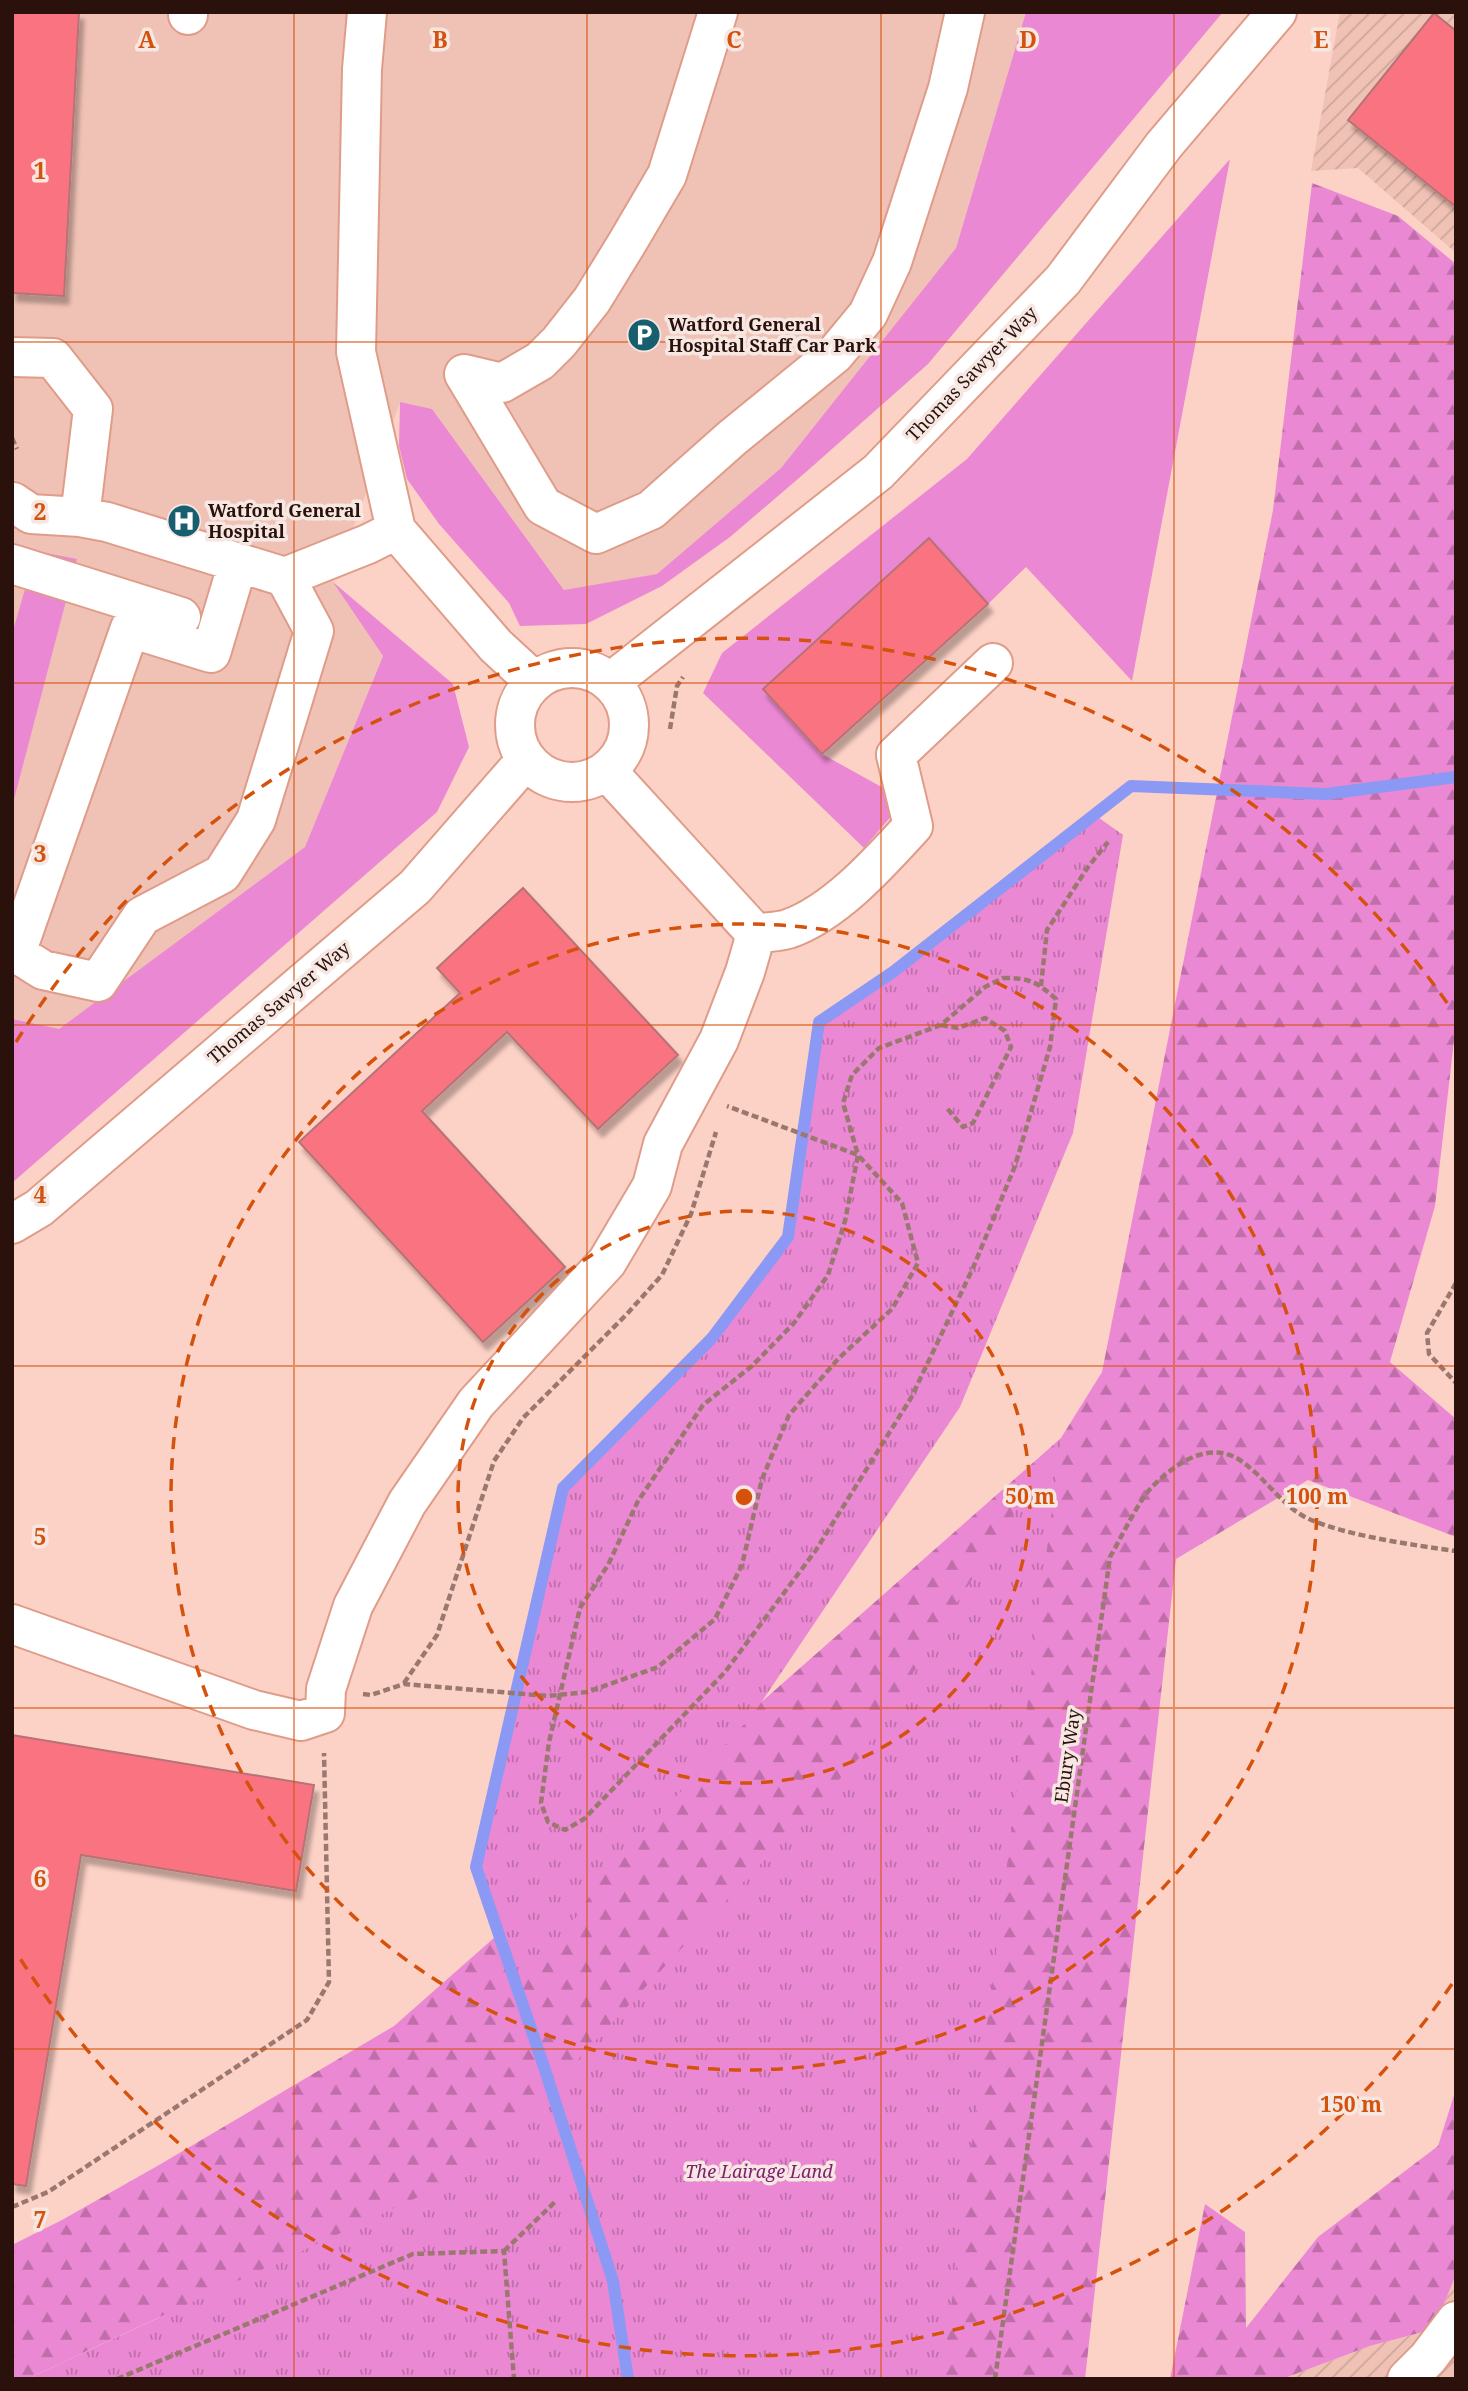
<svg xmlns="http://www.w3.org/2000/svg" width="1468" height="2391" viewBox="0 0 1468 2391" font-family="'Noto Serif',serif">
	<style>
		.built { fill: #f0c2b5 }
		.industrial { fill: url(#industrial-furrows) }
		.green { fill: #eb88d4 }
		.forest { fill: url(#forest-firs) }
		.park { fill: url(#park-tufts) }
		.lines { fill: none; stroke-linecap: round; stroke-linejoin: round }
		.stream { stroke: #8c99f4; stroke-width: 12 }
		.building { fill: #fa7380; stroke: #b67376; stroke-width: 2; filter: url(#shadow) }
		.minor-casing { stroke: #df9c89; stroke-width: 42 }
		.path { stroke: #9b786f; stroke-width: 4.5; stroke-dasharray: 7 3.5; stroke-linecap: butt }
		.minor { stroke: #fff; stroke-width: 38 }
		.grid { fill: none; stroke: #d5520c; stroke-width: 2; stroke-opacity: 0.55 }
		.ring { fill: none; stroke: #d5520c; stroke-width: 3.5; stroke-dasharray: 12 9 }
		.labels { text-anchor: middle; stroke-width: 7; stroke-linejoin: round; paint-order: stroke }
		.poi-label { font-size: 18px; font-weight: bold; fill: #2a110b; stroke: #f6e7e3; text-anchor: start }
		.street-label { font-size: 18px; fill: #2a110b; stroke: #f6e7e3 }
		.park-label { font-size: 18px; font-style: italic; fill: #7f206e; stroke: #f6e7e3 }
		.grid-label { font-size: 23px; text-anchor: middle; font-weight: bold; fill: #d5520c; stroke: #f6e7e3; stroke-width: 7; stroke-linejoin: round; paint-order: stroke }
		.centre { fill: #d5520c; stroke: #f6e7e3; stroke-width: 3.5 }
		.ring-label { font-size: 21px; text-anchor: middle; font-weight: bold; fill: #d5520c; stroke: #f6e7e3; stroke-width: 7; stroke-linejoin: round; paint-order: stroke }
	</style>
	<defs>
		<pattern id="industrial-furrows" width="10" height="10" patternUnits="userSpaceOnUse" patternTransform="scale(1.75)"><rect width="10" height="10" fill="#f0c2b5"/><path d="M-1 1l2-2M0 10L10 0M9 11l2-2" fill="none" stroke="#cea69a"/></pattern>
		<pattern id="forest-firs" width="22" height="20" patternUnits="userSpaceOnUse" patternTransform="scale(1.75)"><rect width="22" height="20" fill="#eb88d4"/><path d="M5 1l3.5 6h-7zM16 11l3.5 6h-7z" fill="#bf6eaa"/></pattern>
		<pattern id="park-tufts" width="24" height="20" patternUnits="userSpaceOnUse" patternTransform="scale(1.75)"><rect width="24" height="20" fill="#eb88d4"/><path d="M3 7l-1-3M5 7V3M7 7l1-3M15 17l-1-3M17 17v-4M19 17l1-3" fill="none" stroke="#bf6eaa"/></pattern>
		<filter id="shadow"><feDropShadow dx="4.5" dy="8" stdDeviation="2" flood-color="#0004"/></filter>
	</defs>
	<rect width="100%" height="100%" fill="#fdd2c6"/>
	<path class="built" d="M12,12H1026L956,248L781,468L657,574L565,591L432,409L400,403L333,581L383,656L305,847L31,1050L12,1046Z"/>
	<path class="industrial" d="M1340,12H1456V253L1358,168L1311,171Z
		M1456,2274V2379H1282L1370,2346L1434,2329Z"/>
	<path class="green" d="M1026,12H1223L928,364L806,472L730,537L662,586L586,624L520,626L509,603L439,524L407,479L399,446L400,402L432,409L564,590L657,574L781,468L956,248Z
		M1230,159L1132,681L1026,567L988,604L929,538L763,689L822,754L905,800L864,848L703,693L722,653L967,459Z
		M36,551L77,559L12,807V634Z
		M333,582L453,684L469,747L437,812L12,1183V1019L59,1029L305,847L383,656Z"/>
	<path class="forest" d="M1312,183L1398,216L1456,264V1023L1435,1206L1390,1362L1456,1419V1537L1308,1480L1176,1559L1085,2379H898L649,2021L393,2247L162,2316L27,2379H12V2245L62,2220L159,2165L394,2026L1061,1438L1102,1372L1273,510Z
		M1456,2089V2274L1434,2329L1370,2346L1282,2379H1170L1205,2204L1245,2232L1246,2328L1318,2237L1438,2146Z"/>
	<path class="park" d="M1095,815L1123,835L1073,1133L960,1407L752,1716L604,1873L561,1941L543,1962L513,1976L476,1867L563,1488L712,1338L788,1237L819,1022L893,972Z
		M1061,1438L942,2379H27L474,2171L860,1757Z"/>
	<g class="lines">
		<path class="stream" d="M628,2379L613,2281L545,2070L476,1867L563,1488L712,1338L788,1237L819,1022L893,972L1131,786L1326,794L1456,777"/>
	</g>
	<path class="building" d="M12,12H79L64,296L12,293Z
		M1434,13L1456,31V207L1348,120Z
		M929,538L988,604L822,754L763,689Z
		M523,888L678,1055L598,1129L507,1032L422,1111L565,1267L483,1342L299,1142L460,993L437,968Z
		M12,1735L314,1785L296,1891L81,1855L26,2186L12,2184Z"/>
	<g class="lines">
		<defs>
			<path id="minor" d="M367,12L362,69L356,352L396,530
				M188,15V12
				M12,357L53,358L93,409L80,517
				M464,374L543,506L596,534L651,510L732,438L835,354L868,314L892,262L948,88L965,12
				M464,374L502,383L540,361L559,342L592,300L627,243L667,175L718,12
				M13,502L31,514L80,517L107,522L285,577L368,544L396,530L496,646L534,681
				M238,563L211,653L130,628L16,953L43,970L98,982L142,916L222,874L256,820L314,631L285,577
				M12,564L181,617
				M515 725a57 57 0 1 1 114 0a57 57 0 1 1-114 0Z
				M611,682L878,472L1063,280L1164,145L1277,12
				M607,771L756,934
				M12,1224L39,1208L415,887L525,761
				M12,1624L254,1710L301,1721L325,1713L326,1689L353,1606L407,1503L476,1403L607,1262L652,1186L663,1144L719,1040L745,972L756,934C766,932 778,932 788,929C835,913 880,862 913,826L896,755L993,663
				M1407,2379L1428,2358L1456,2321"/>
		</defs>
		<use href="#minor" class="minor-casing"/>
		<path class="path" d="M12,438L17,449
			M670,729L677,686L683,677
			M1003,978C1029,978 1036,981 1056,999L1050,1047L1015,1166L973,1268L911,1398L816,1550L725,1672L584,1819L565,1830L548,1822L541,1803L549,1742L580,1608L608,1565L638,1501L703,1405L752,1366L794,1323L828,1275L845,1221L858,1155L843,1103L852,1075L879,1048L941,1025L985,987Z
			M1041,986L1047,930L1088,867L1108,842
			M941,1025L958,1028L985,1018L1005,1031L1011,1047L973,1123L963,1127L946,1107
			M1456,1283L1427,1333L1429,1354L1456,1383
			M404,1683L437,1635L494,1461L523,1418L626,1315L662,1275L691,1214L716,1132
			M363,1694L371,1695L404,1684L548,1696L587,1692L658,1667L715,1619L742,1565L762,1479L789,1415L839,1358L892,1309L918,1263L902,1203L858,1155L727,1106
			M12,2207L48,2192L307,2020L329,1982L324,1753
			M504,2251L556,2201
			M117,2379L413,2254L504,2251L514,2379
			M995,2379L1110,1557C1121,1538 1138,1502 1151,1488C1176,1462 1212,1438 1244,1463C1267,1480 1283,1507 1309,1519C1348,1536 1413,1545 1456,1551"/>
		<use href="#minor" class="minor"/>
	</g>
	<path class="grid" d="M294,12V2379M587,12V2379M881,12V2379M1174,12V2379M12,342H1456M12,683H1456M12,1025H1456M12,1366H1456M12,1708H1456M12,2049H1456"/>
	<g class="ring">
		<circle cx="744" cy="1497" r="286"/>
		<circle cx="744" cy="1497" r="573"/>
		<path d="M1452 1984A859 859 0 0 1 16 1952M16 1042A859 859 0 0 1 1452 1010"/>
	</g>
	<defs>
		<symbol id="parking-disc" viewBox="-11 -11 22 22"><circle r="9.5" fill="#175f6f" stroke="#f6e7e3"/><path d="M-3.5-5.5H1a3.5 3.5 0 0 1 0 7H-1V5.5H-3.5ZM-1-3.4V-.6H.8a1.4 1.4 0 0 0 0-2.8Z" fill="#fff"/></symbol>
		<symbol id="hospital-disc" viewBox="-11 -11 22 22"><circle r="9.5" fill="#175f6f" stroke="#f6e7e3"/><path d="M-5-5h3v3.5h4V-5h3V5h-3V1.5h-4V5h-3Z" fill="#fff"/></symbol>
	</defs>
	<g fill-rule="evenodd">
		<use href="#parking-disc" x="625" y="316" width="38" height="38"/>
		<use href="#hospital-disc" x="165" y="502" width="38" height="38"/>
	</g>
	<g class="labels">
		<g class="poi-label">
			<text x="668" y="331">Watford General<tspan x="668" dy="21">Hospital Staff Car Park</tspan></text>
			<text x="208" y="517">Watford General<tspan x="208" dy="21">Hospital</tspan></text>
		</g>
		<g class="street-label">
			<text transform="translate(972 374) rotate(-46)" y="6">Thomas Sawyer Way</text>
			<text transform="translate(279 1003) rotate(-40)" y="6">Thomas Sawyer Way</text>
			<text transform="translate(1068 1756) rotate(-82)" y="6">Ebury Way</text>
		</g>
		<g class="park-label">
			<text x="759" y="2178">The Lairage Land</text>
		</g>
	</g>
	<g class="grid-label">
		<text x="147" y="48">A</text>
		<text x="440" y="48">B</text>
		<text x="734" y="48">C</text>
		<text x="1028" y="48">D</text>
		<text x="1321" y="48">E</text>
		<text x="40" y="179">1</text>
		<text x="40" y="520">2</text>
		<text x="40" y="862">3</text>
		<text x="40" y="1203">4</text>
		<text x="40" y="1545">5</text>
		<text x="40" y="1887">6</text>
		<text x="40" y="2228">7</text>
	</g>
	<circle cx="744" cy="1497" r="10" class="centre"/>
	<g class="ring-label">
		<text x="1030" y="1504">50 m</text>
		<text x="1317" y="1504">100 m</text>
		<text x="1351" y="2112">150 m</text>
	</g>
	<rect width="1468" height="2391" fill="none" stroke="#2a110b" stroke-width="28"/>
</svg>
